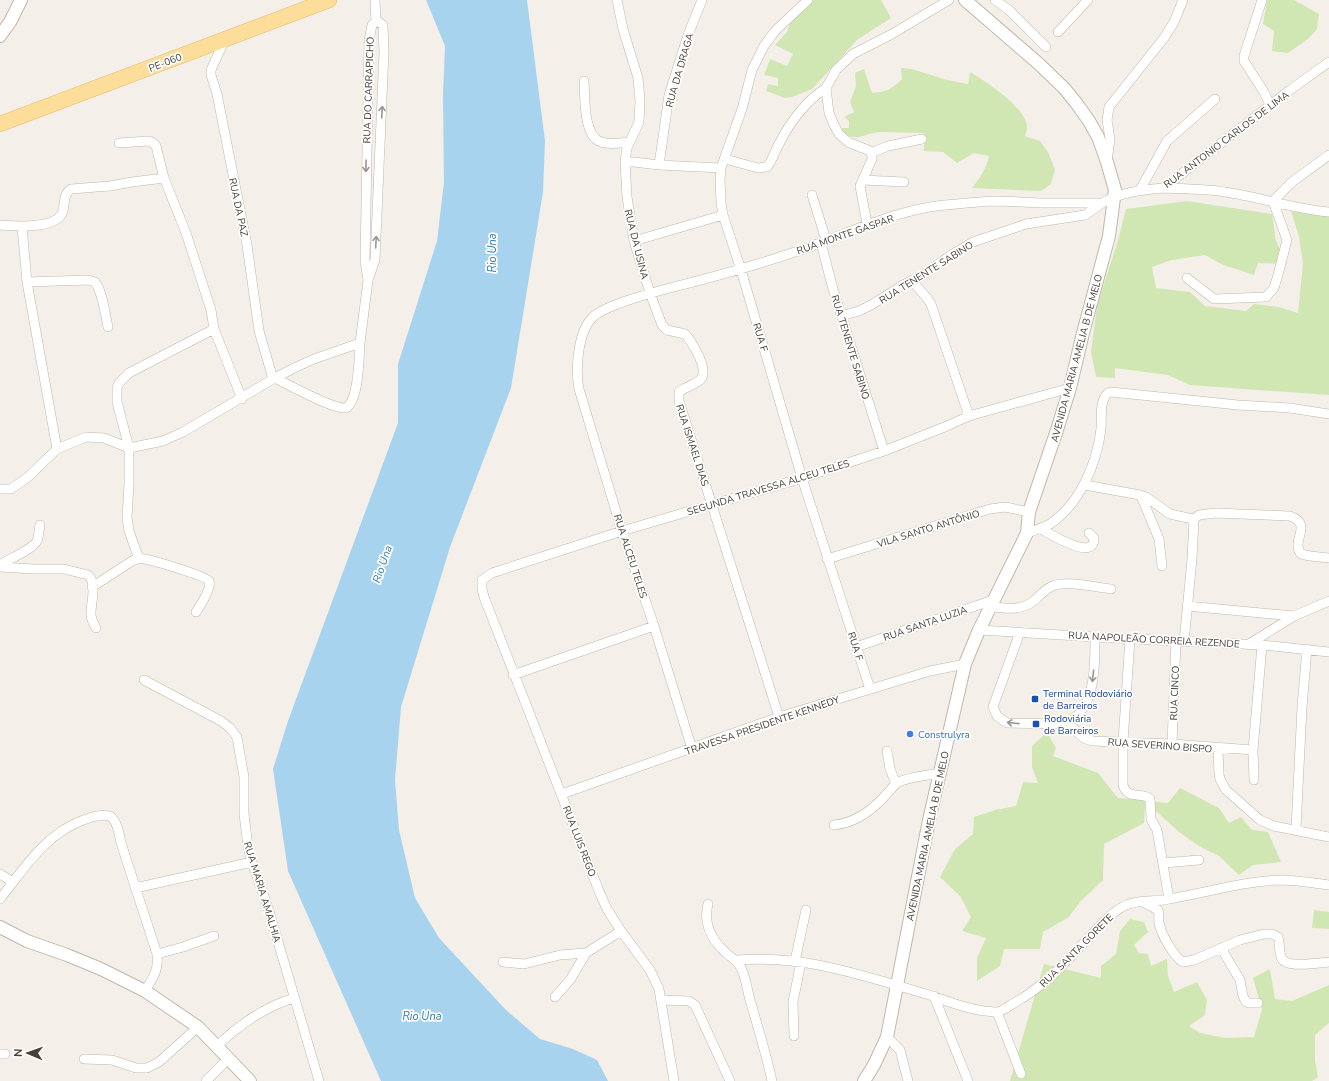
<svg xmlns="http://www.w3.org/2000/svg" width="1329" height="1081" viewBox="0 0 1329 1081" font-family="'Nunito Sans',sans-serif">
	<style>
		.green { fill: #d1e7b3 }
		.water { fill: #a7d3ef }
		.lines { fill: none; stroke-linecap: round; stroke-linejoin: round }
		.minor-casing { stroke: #bfb8ab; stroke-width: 10 }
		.tertiary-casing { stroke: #bfb8ab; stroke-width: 14 }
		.primary-casing { stroke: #e1ba6a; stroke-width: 16 }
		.minor { stroke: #fff; stroke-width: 9 }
		.tertiary { stroke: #fff; stroke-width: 12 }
		.primary { stroke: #fcdd9a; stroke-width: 15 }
		.oneway { stroke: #9a9691 }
		.transit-dot { fill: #1a4fb4; stroke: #fff; stroke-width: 1.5 }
		.shop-dot { fill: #3f7fe0; stroke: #fff; stroke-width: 1.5 }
		.labels { text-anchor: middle; stroke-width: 3.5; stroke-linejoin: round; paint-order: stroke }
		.street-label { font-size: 10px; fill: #484137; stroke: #fff }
		.transit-label { font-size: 10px; fill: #164399; stroke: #fff; text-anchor: start }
		.shop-label { font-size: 10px; fill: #366cbe; stroke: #fff; text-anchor: start }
		.water-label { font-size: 11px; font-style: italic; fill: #307aa9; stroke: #fff }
	</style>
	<rect width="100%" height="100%" fill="#f4f0e9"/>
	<path class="green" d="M800,0H881L891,18L857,40L812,89L792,97L785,98L766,91L768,84L778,86V78L764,75L770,59L787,66L793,54L775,45L787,32L793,14Z
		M1267,0H1294L1319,14L1317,29L1308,39L1288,53L1272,51L1274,31L1263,24Z
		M901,68L912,69L947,80L968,84L970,72C985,81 1027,108 1027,127C1027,130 1026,133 1025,136L1040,141L1048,152L1055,170L1051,184L1041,191L972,188C980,178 986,169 989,156L974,153L957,163L943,152L924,151V133C910,133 896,132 882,132C863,132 857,146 838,128H849V121L844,117L854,112L850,102L856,86L855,73L864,69L872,93C889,91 890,90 902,79Z
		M1187,201L1272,214L1276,241L1287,264L1258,263L1254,275L1223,265L1205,255L1172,260L1152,267L1156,288L1190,292L1205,306L1246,311L1254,304L1279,307L1298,313L1303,264L1299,237L1291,211L1329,215V395L1190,385L1168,375L1115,368V378L1096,377L1091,352L1097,306L1118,240L1126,209Z
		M1047,732L1056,748L1053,756L1098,773L1118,798L1168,803L1180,788L1219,808L1229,823L1241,817L1252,830L1268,832L1281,862L1253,865L1239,875L1219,856L1199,846L1179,832L1145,801L1144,823L1104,844L1103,880L1080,902L1069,917L1043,932L1040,949H1004L1000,966L977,981V958L986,938L962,931L971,917L960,896L940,877L955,849L973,834L974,817L995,810L1016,806L1023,782L1038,783L1032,767V746Z
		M1314,910L1329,912V929L1312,928Z
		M1130,919L1144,922L1148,932L1134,945L1139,953L1148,954L1151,966L1167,959L1168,976L1174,992L1197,982L1207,1000L1205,1015L1189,1026L1200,1033L1225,1038L1254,1037L1262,1009L1253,978L1270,969L1275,999L1292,1001L1329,985V1023L1315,1035V1061L1318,1077L1312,1081H1010L1044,964L1101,978V966L1116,954L1120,931Z"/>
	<path class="water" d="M426,0H527L545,141L543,192L511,388L450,547L401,707L395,780L399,830L415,898L439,938L506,1010L540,1039L573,1049L597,1060L608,1081H381L288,871L273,769L288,721L398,423V364L437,241L444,182L443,95L445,46Z"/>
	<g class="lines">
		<defs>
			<path id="minor" d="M375,0L376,22
				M617,0L623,29L638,78L640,101L639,122L627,148L625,161L627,197L634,241L650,293L662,325L667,330L685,334C692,342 709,369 701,379C695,385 685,387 679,392V401L779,717
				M808,0L775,31L764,46L752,70L742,109L721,168L720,180L721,203L723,215L741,270L802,478L870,689
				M995,0L1009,10L1046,47
				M1262,0L1244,56V61L1264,92L1270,105
				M1058,32L1088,0
				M225,39L211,70V75L217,94L247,245L259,331L273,379
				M584,81C585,96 583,136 601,142C609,145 620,143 629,142
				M119,143L148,141L152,142L156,146L164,178L186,233L211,310L214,329L242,399
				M871,153L888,146L922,139
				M725,159L758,168L767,167C773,160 775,150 780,142C790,122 807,100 826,88
				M625,161L659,165L721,168
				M1107,162L1110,139L1107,120L1109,107L1164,38L1174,22L1183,0
				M659,165L669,95L688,35L702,0
				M863,180L904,182
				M1163,188C1184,189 1205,189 1225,192C1260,197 1294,209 1329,212
				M1140,190L1167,141L1215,99
				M812,195L826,240
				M867,224L860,186L872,159V154L870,151L848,142L839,134L834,125L829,113L826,88L836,70L853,54L892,34L949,0
				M0,225C15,226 58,230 63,211C65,203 63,194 71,189L110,186L132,182L164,178
				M22,227L27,282L57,449
				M634,241L723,215
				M821,243L833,289L884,451
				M1187,278L1214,299L1266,297L1274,288L1278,275L1287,240L1273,201L1292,182L1329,155
				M912,281L927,298L931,304L969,416
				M27,282L88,280L95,282C103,293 105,314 108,327
				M841,316L859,311L871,305L903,285L923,275L951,255L973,242L1026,224L1085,215L1102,203
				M275,378C289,385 332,409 346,408C359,400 359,358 360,343
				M1085,485L1140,495L1146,497L1170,514L1188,518L1194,519L1199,515L1216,513L1290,516C1314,525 1290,540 1301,554L1310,556L1329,558
				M0,489H11L28,477L57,449L86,437L104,438L129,448L163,441L183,432L273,379L294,368L314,359L360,343L368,280L375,260L384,52L383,25L379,22H376L372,25L369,41L365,261L368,280
				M1141,496L1159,539L1162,566
				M1041,529C1049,533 1095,563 1094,538L1089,533
				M1027,533C1035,530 1042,528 1050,524C1080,504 1097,463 1101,429C1102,418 1099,401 1108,393L1111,392L1238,405L1290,408L1329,414
				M139,559L129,531L127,518L129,483V448L117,402V388L119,383L129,373L214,329
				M827,559L990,509L1005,507L1029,512
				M0,565C9,559 33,549 37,541C39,536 39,530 40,525
				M0,567L33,569H64L88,575C98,584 90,604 91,616C92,621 94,624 96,628
				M92,587L132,561C136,559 140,558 144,559C152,560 206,576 209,581C212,588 200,606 196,612
				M990,606C1005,609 1022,611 1035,600C1041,594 1046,588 1055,585C1072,581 1094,587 1111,589
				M1187,606L1294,616
				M979,630L1095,637L1262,645L1329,652
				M1020,632L993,707L997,716L1007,723L1066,724C1080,729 1076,738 1093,741L1172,744L1253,750
				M1130,639L1123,741V785C1128,801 1142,791 1150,799L1151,819L1157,830L1169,899
				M1184,642L1192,559L1194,519
				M1249,644L1294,616L1329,601
				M856,647L993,600
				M513,675L654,626
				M144,680L221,721L230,728L237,737L244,777V814L248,847L252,862L269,911L319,1081
				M1066,724C1096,708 1095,667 1095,637
				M1172,744L1176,641
				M692,749L654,626L622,531L579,389C575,369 578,331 593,317C606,305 648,294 666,289C718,276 770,262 820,243C858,229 895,212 936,206C955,204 974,202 993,201C1008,201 1023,202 1039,203C1060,203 1081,203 1102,203C1121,192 1142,190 1163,188L1290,90L1329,62
				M1218,749L1219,774L1220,779L1226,790L1260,820L1274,826L1329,837
				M887,751L890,769L896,784
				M1254,780L1253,750L1262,645
				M562,794L779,717L930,671L965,664
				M834,825C855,823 871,811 884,797C889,792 892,787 897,783C909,776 926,776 940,773
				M1296,829L1302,707L1307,649
				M1163,863L1199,860
				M0,874L13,882
				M135,888L252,862
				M0,899C25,867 47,832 86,819C95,816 102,814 110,816C118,822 119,834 121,843L157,954
				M1141,901L1158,910C1160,915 1158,919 1159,923C1161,934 1174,957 1183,962L1194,960L1240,940L1264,934H1272L1278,937C1280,944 1279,954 1282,959C1287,968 1319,963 1329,962
				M708,904C703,924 711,939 726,953C732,958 737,960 741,968C746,978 747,989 750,1000C758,1027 766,1054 772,1081
				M1221,948L1240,980L1243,996L1246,1002L1249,1003H1258
				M737,960C807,955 860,975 926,994C946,1000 964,1009 985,1011C988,1011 993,1012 997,1012C1003,1011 1010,1005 1016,1002C1056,979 1078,946 1111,915C1117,910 1122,906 1129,904C1142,899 1156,902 1169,899C1206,893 1243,881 1280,880C1296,880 1313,883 1329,885
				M795,961L806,910
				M503,962L524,964L560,955L586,953
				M145,991C153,977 159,971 157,954L183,947L214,936
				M934,996L968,1081
				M555,997L570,980L586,953L621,931
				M661,1000L689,1001L695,1005L730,1081
				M997,1012L1021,1074
				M794,1036L793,1002L801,962
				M887,1037L900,1050L908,1081
				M217,1046C239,1025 264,1007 294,998
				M0,1054H5
				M84,1059L112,1060L136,1068H147L159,1062L198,1027
				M206,1081L229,1058
				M674,1081L659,989L650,970L621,931L607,909L599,891L484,597L482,589V580L492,573L622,531L802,478L884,451L947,426L969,416L1070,388"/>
			<path id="tertiary" d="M0,36L10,22L21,0
				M0,927L27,941L67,955L101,969L145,991L198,1027L250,1081
				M864,1081L874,1065L887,1037L929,820L965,664L979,630L1027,533L1029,512L1057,430L1070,388L1083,333L1109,236L1115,190L1107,162L1098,137L1089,121L1077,104L1064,88L1039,64L965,0"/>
			<path id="primary" d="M0,124L329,0"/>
		</defs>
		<use href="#minor" class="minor-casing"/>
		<use href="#tertiary" class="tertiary-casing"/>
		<use href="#primary" class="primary-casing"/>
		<use href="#minor" class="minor"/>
		<use href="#tertiary" class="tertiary"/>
		<use href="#primary" class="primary"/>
	</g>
	<defs><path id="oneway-shaft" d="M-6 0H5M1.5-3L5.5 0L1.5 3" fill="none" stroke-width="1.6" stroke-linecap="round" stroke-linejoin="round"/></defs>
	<g class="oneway">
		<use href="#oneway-shaft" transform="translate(382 112) rotate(-87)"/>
		<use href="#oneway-shaft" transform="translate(366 166) rotate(91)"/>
		<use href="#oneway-shaft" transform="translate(376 242) rotate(-87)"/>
		<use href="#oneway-shaft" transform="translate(1093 676) rotate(96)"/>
		<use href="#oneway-shaft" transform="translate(1013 723) rotate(-174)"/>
	</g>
	<g class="transit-dot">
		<rect x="1031" y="695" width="8" height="8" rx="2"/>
		<rect x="1032" y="720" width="8" height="8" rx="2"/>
	</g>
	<circle class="shop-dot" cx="910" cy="734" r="4"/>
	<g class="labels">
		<g class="street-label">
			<text transform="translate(165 62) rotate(-21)" y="4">PE-060</text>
			<text transform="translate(679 70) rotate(-74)" y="4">RUA DA DRAGA</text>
			<text transform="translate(368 90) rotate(-88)" y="4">RUA DO CARRAPICHO</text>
			<text transform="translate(1226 139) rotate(-37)" y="4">RUA ANTONIO CARLOS DE LIMA</text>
			<text transform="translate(239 207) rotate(78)" y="4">RUA DA PAZ</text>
			<text transform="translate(845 234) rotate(-19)" y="4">RUA MONTE GASPAR</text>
			<text transform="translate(637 244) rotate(76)" y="4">RUA DA USINA</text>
			<text transform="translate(926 272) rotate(-32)" y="4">RUA TENENTE SABINO</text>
			<text transform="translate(761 337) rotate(73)" y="4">RUA F</text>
			<text transform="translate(851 347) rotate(73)" y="4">RUA TENENTE SABINO</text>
			<text transform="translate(1076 358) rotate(-75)" y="4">AVENIDA MARIA AMELIA B DE MELO</text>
			<text transform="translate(693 445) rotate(72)" y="4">RUA ISMAEL DIAS</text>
			<text transform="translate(768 487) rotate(-17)" y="4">SEGUNDA TRAVESSA ALCEU TELES</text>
			<text transform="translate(928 528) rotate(-17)" y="4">VILA SANTO ANTÔNIO</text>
			<text transform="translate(631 556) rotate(72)" y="4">RUA ALCEU TELES</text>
			<text transform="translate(925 623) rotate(-19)" y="4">RUA SANTA LUZIA</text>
			<text transform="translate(1154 639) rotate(3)" y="4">RUA NAPOLEÃO CORREIA REZENDE</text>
			<text transform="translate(856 646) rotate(72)" y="4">RUA F</text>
			<text transform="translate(1174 693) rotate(-88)" y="4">RUA CINCO</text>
			<text transform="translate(762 725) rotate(-19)" y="4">TRAVESSA PRESIDENTE KENNEDY</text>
			<text transform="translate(1160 745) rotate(4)" y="4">RUA SEVERINO BISPO</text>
			<text transform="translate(927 836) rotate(-78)" y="4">AVENIDA MARIA AMELIA B DE MELO</text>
			<text transform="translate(580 841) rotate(69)" y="4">RUA LUIS REGO</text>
			<text transform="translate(263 892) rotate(73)" y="4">RUA MARIA AMALHIA</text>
			<text transform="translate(1076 950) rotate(-45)" y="4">RUA SANTA GORETE</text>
		</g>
		<g class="transit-label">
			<text x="1043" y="697">Terminal Rodoviário<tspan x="1043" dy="12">de Barreiros</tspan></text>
			<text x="1044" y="722">Rodoviária<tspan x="1044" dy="12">de Barreiros</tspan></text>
		</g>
		<g class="shop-label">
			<text x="918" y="738">Construlyra</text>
		</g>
		<g class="water-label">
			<text transform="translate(492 253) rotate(-90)" y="4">Rio Una</text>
			<text transform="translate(382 564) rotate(-71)" y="4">Rio Una</text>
			<text x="422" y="1020">Rio Una</text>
		</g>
	</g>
	<g transform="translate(28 1053) rotate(272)" stroke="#ffffff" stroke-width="3" paint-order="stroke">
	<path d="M0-3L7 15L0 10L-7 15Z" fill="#484137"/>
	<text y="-6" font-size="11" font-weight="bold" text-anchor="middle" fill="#484137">N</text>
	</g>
</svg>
